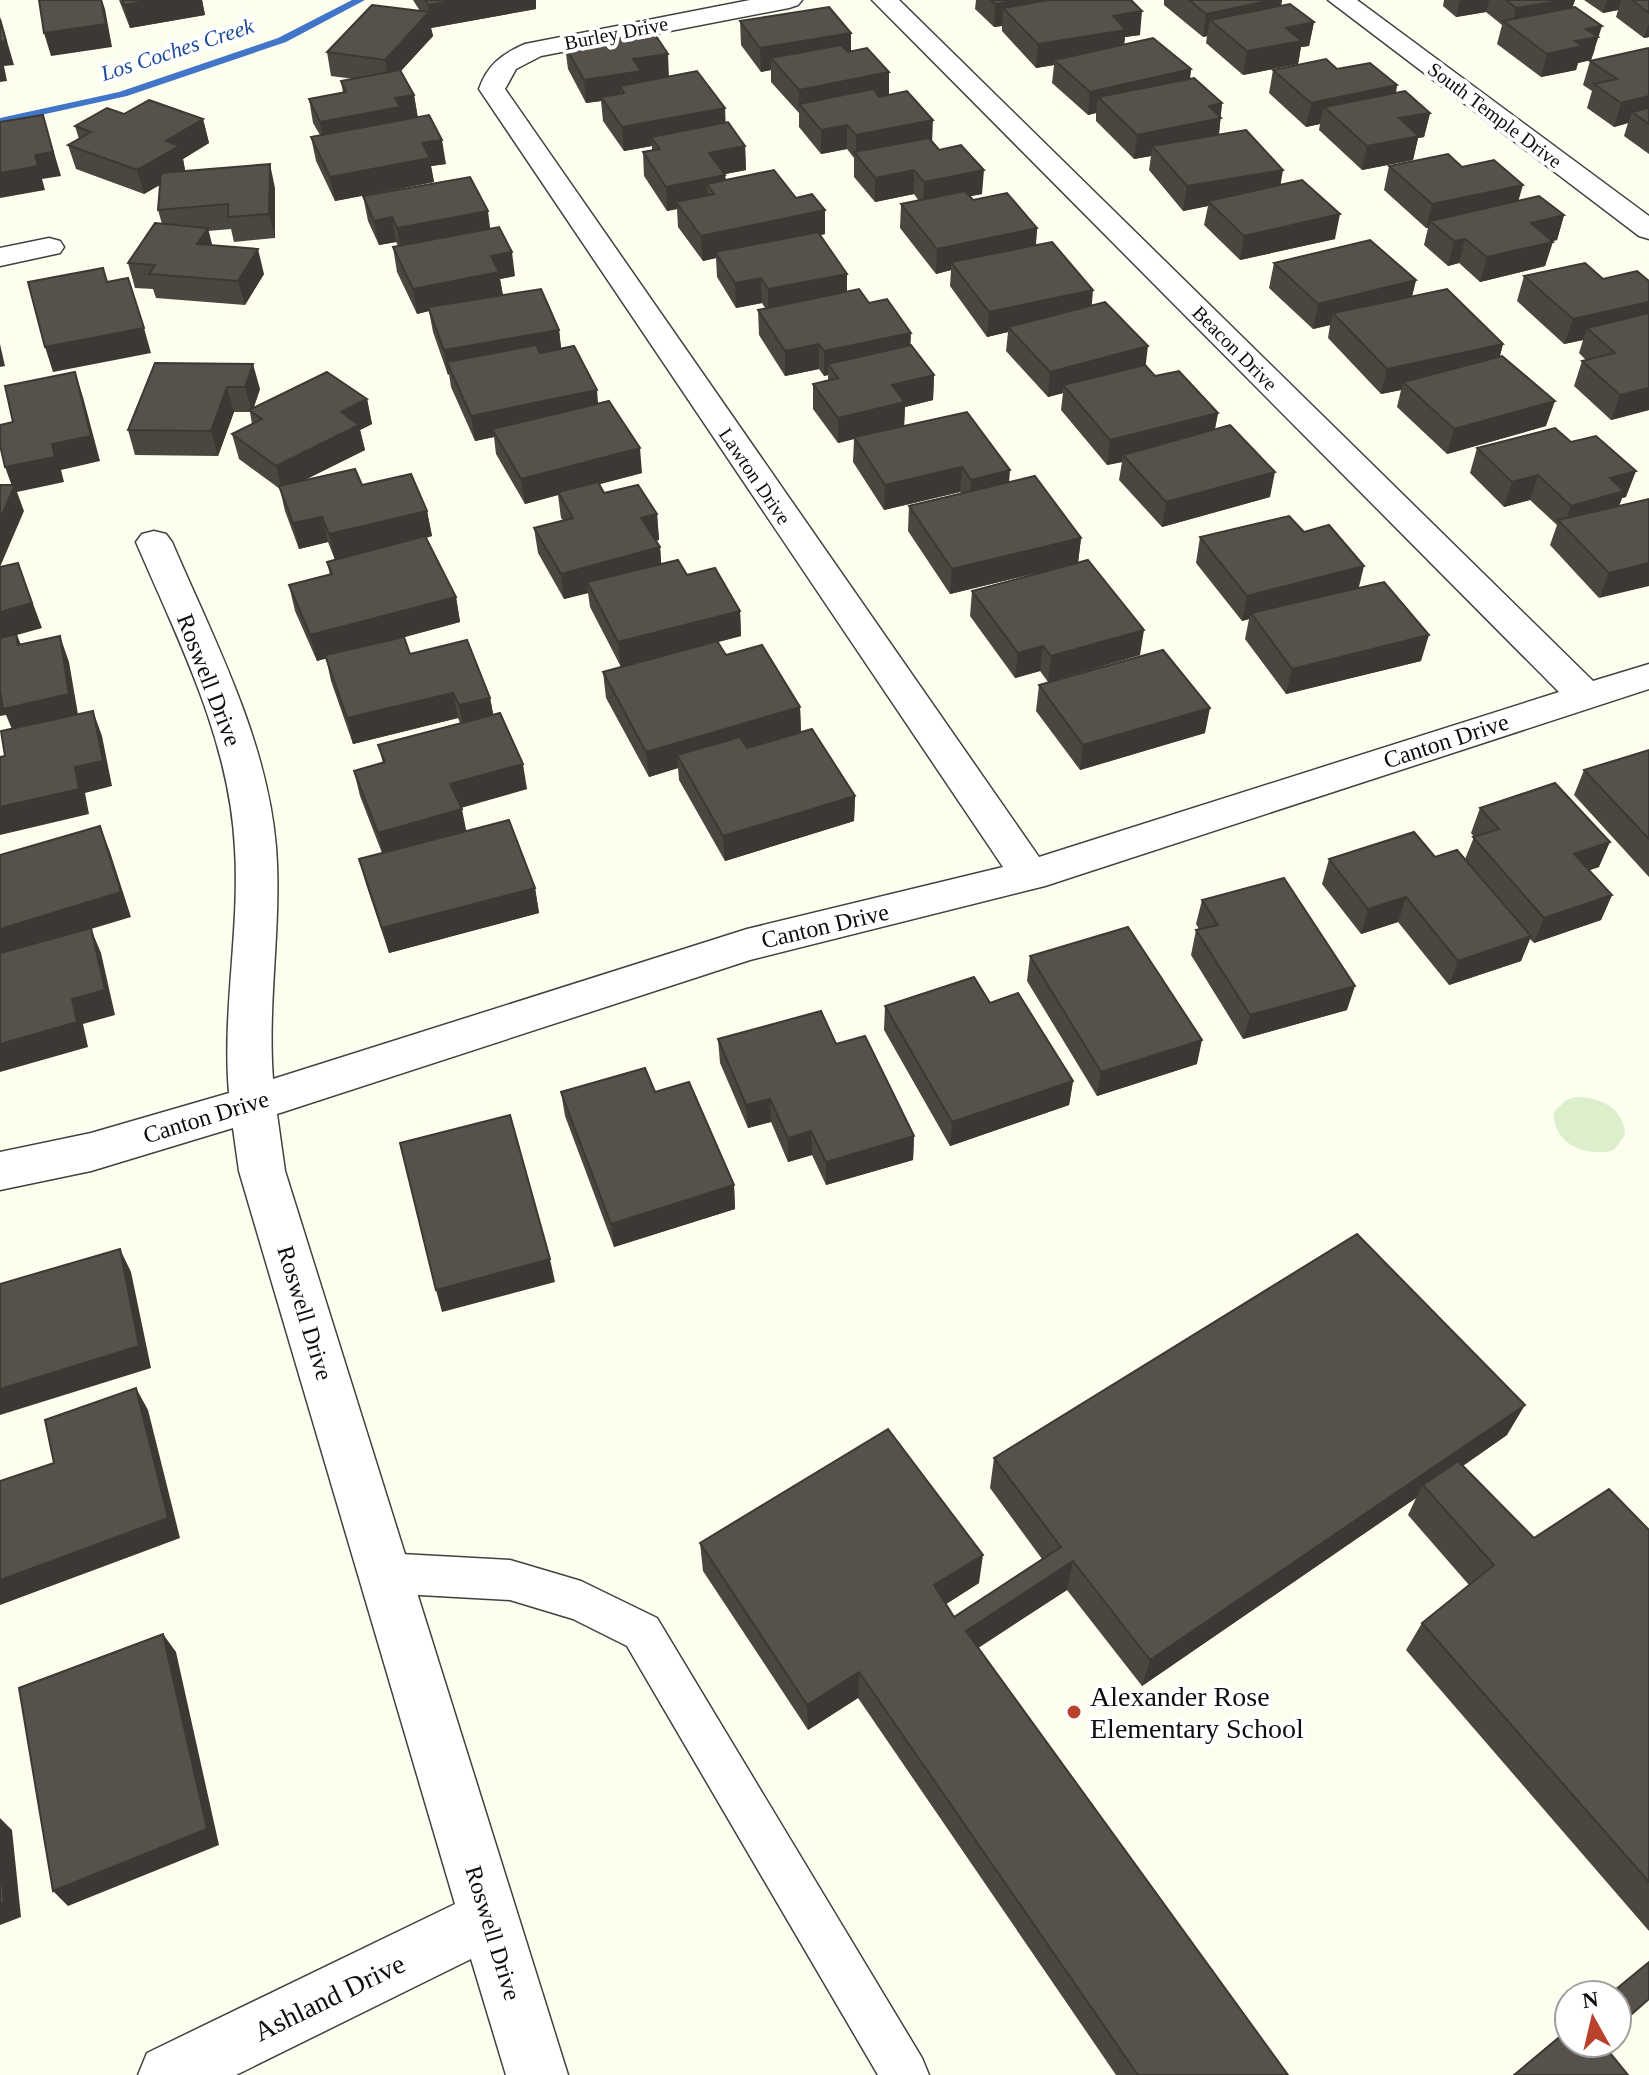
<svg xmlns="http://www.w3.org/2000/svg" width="1649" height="2075" viewBox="0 0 1649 2075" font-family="Georgia,serif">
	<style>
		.pitch { fill: #dbefcc }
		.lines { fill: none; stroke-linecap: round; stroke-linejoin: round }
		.stream { fill: #4075c7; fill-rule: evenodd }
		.service-casing { stroke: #414141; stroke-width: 3 }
		.minor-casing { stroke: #414141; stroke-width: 3 }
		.service { fill: #fff; fill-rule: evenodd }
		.minor { fill: #fff; fill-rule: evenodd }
		.wall { fill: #4a4640 }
		.shaded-wall { fill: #3c3934 }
		.building { fill: #56514b; stroke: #3c3934; stroke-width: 2 }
		.poi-dot { fill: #b8422c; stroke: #fff; stroke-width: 3 }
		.labels { text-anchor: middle; stroke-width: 8; stroke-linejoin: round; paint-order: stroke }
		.far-street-label { font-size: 20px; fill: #0e0e0e; stroke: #fff }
		.far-water-label { font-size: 22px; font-style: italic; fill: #1c499a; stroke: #fff }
		.street-label { font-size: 24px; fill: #0e0e0e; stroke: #fff }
		.near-poi-label { font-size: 28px; fill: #0e0e0e; stroke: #fff; text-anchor: start }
		.near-street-label { font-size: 28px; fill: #0e0e0e; stroke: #fff }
	</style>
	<rect width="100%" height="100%" fill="#fefeef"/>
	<path class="pitch" d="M1576,1097C1600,1097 1624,1108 1625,1135L1614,1150C1587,1158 1552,1144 1554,1112L1566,1100Z"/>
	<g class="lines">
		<path class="stream" d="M352,0H365L286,42L127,96L0,124V118L119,92L278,38Z"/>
		<defs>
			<path id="service" d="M383,1553L510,1560L581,1581L657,1618L922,2058L929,2075H878L627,1646L573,1619L510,1600L383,1593L368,1587L362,1573L368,1559Z"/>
			<path id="minor" d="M750,0H802L798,5L789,8L541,56L516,69L505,89L1039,857L1559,692L872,0H899L1593,681L1649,664V689L1045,886L750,960L277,1114L285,1171L568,2075H506L471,1959L236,2075H138L147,2053L455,1904L239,1171L233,1128L91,1171L0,1190V1152L91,1133L229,1093C222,1011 240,930 235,849C230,740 178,640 136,542L142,534L154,531L166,534L172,542C214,640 267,739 276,847C282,924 267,1002 273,1079L747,929L1003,867L479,89C487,65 502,54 525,44Z
				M1328,0H1357L1649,216V239L1639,236Z
				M49,238L60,241L64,247L60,253L0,266V248Z"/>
		</defs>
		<use href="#service" class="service-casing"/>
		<use href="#minor" class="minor-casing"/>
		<use href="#service" class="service"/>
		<use href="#minor" class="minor"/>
	</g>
	<path class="wall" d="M119,0H202L205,15L130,28Z
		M413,0H536V9L431,28L433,36L400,72L414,95L418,118L446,164L431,166L434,182L335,201L316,161L311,137L320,135L313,123L309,99L343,93L341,81L354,79L331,76L327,52L420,11Z
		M976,0H1131L1140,35L1125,37L1124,45L1191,69L1190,79L1222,103L1219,135L1281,185L1335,239L1240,260L1204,225L1208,206L1183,211L1149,170L1151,156L1134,159L1096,121V113L1088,115L1052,83L1054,65L1036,68L1002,31V26L994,27L975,9Z
		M1164,0H1282L1281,6L1314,22L1309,46L1301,47L1298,64L1243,75L1206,43L1207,36L1203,37L1164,5Z
		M1444,0H1575L1572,7L1595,49L1591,60L1578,63L1576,70L1541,77L1497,44L1502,25L1486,12L1456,17L1443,6Z
		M1584,0H1649V37L1644,38L1616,17L1618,10L1603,13Z
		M740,21L851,52L889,72V95L982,194L969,196L973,200L1037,228L1036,245L1155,376L1218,413L1215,429L1270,497L1162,527L1119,480L1122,462L1107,465L1061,410L1063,393L1048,397L1006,351L1008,332L987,337L950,286L951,270L936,274L900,228L901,204L919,201L914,194L875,202L854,177V158L847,149L821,154L799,127V113L771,82V70L761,72L741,45Z
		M565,46L669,77L725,108V123L745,146L746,170L725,174L726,180L825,234L820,235L847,292L869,303L911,345L934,375L933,400L905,407L904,426L1009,482L1081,538L1078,562L1140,655L1048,682L1040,671L1015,678L970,616L972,591L1048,570L950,594L908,531L909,506L961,493L960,492L884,510L853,462L854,439L838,443L813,409V384L828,380V375L824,376L819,369L785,376L759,335L758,310L765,308L762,303L736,308L717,277L716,258L703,261L678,227L677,209L667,211L644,176L643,152L652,150V146L624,151L603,121L601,101L586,103L568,69Z
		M1649,49V154L1624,136L1628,123L1614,127L1587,108L1592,91L1583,85L1590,61Z
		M1337,69L1397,85L1396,93L1430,113L1424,137L1418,138L1413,160L1362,170L1319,130L1320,124L1306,127L1269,93L1273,70Z
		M124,114L203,119L209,143L183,159L185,170L183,171L275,188V238L234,242L231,229L208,231L212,245L264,274L245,305L156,298L153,289L135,288L128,263L162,224L158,210L160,185L144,194L76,169L68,145L79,139L75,126Z
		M1389,166L1462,167L1519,200L1564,215L1557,240L1552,241L1545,266L1480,282L1459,263L1448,266L1424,245L1428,228H1426L1384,190Z
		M363,196L490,228L515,276L500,279L503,295L559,330L561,349L598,403L642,473L599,484L604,493L657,514L659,540L655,541L660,547L661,564L687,575L740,611L741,636L718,642L726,655L800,707L801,733L855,796L854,821L725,861L679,780L678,768L649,777L606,698L603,672L621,667L590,607L588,593L564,599L538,553L534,528L563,520L561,518L558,495L525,504L496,454L494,437L475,441L451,387L449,374L448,375L433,332L429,311L417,314L397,272L393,247L398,246L396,242L379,245L368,221Z
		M1274,263L1416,280L1412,296L1503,344L1500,356L1546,426L1447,454L1397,407L1401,390L1381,394L1328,338L1330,325L1313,329L1269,288Z
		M1585,263L1649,410L1611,420L1574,386L1582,361L1586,360L1579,353L1583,340L1564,344L1517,301L1524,276Z
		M155,363L260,389L254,407L367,399L372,424L360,430L365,450L305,480L362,485L427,511L432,536L426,538L456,597L460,622L404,637L410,654L490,698L493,714L527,789L461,808L466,831L535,888L539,913L389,953L366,884L359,859L382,853L360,796L354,771L383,763L378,745L460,723L458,718L353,744L331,681L326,658L317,661L295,611L289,585L330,575L327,562L335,560L328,542L299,549L285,511L280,489L239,459L232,434L252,424L250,412H234L218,456L135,455L128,430Z
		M1477,448L1626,497L1622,498L1619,506L1649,499L1599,598L1550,545L1557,525L1530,500L1504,507L1470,473Z
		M1304,532L1358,588L1421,661L1286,694L1245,639L1249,619L1242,621L1196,563L1200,537Z
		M1039,685L1205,733L1080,770L1036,711Z
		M1649,750V877L1574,795L1584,770Z
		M1480,808L1599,867L1589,870L1612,895L1601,920L1534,943L1530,939L1521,961L1449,985L1398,922L1361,934L1322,884L1329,859L1435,857L1465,859L1474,837L1471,833Z
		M1202,900L1347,1010L1243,1039L1191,955L1196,930L1199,929L1196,924Z
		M1030,956L1197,1064L1097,1096L1027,981Z
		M990,1003L1073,1081L1069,1105L950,1146L884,1030L885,1006Z
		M718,1039L836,1044L914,1136L913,1160L826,1185L812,1155L788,1162L771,1122L748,1128L720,1063Z
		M561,1092H655L734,1185L735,1209L614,1247L565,1116Z
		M1507,1435L1463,1466L1534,1538L1649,1530V1931L1406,1650L1422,1623L1469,1585L1408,1515L1416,1498L1142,1686L1067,1590L978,1647L1288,2075H1116L858,1698L808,1730L703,1571L700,1543L979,1583L946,1604L954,1617L1042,1559L990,1488L994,1458Z"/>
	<path class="shaded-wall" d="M101,0H102L105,9L112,47L51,56L44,33Z
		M151,0H202L205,15L130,28L124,5Z
		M456,0H536V9L431,28L433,36L389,84L385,60L429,12L428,5Z
		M1018,0H1076L1003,8L1002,26L994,27L995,4Z
		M1272,0H1282L1278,21L1210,20L1207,36L1203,37L1206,14Z
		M1460,0H1489L1486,12L1456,17Z
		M1565,0H1575L1568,21L1511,27L1516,8Z
		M1607,0H1621L1618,10L1603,13Z
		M1142,11L1140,35L1125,37L1123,53L1054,60V65L1036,68L1038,44L1113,16Z
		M0,17L14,65L4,66L7,81L0,82Z
		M1314,22L1309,46L1301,47L1298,64L1243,75L1247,51L1286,28Z
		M1649,23V37L1644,38Z
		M1602,26L1591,60L1578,63L1576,70L1541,77L1547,54L1575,41L1586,29Z
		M851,33V56L771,58V70L761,72L760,48Z
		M668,54L669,78L624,93L620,86L621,98L601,97V101L586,103L584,80L633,59Z
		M1191,69L1188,93L1098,97L1096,113L1088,115L1090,92Z
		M889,72V95L799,104V90Z
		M1397,85L1392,109L1324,107L1320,124L1306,127L1311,103Z
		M414,95L418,119L325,146L320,122L395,98Z
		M1649,96V118L1632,112L1628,123L1614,127L1621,103Z
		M1222,103L1218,142L1152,146L1151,156L1134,159L1137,135L1209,106Z
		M725,108L726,132L651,137L652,146L624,151L622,127Z
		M1430,113L1424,137L1418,138L1413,160L1362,170L1367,146L1399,118Z
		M43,115L61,176L42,179L45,190L0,198V173L35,155Z
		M203,119L209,143L183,159L185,170L144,194L137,170L166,141Z
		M933,120L932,144L856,154V135Z
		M847,125V149L821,154V130Z
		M442,140L446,164L431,166L434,182L335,201L330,177L422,143Z
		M745,146L746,170L710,177L709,153Z
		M270,164L275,188V238L269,214Z
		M914,170V194L875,202V178Z
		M984,170L982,194L923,206L924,182Z
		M1283,170L1279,194L1208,201V206L1183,211L1187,186Z
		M725,175L726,199L714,194L707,184L708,203L676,202L677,209L667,211L666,187Z
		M1523,185L1516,209L1430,221L1428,228H1426L1432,204Z
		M825,210V234L719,257L715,252L716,258L703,261L701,236Z
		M488,211L491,235L401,252L397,228Z
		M1340,214L1335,239L1240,260L1244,236Z
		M1564,215L1557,240L1523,248L1531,223Z
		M392,217L396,242L379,245L374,221Z
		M208,228L214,252L197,244Z
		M1037,228L1035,253L951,262V270L936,274L937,249Z
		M1465,239L1459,263L1448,266L1454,241Z
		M1553,242L1545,266L1480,282L1487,257Z
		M258,249L264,274L245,305L238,281Z
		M512,252L515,276L500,279L503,296L428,307L429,311L417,314L413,289L491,256Z
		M847,274V298L768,314V289Z
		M761,278L762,303L736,308L735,283Z
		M1416,280L1410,305L1333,313L1330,325L1313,329L1318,304Z
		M1093,290L1091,315L1008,327V332L987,337L989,312Z
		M1649,302V325L1587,328L1583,340L1564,344L1573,319Z
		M144,328L151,353L53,372L45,347Z
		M559,330L562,355L447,362L449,374L448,375L444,350Z
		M911,333L910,358L828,364V375L824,376V351Z
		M0,344L5,366L0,367Z
		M819,344V369L785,376V351Z
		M1503,344L1496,369L1403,382L1401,390L1381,394L1387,369Z
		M1148,346L1145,371L1063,385V393L1048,397L1050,372Z
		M253,364L260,389L252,412L245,387Z
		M75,372L83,397L100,461L61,470L64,482L17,492L24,511L0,567V519L13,489L5,467L52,444Z
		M934,375L933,400L905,407L904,427L854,437V439L838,443V418L892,385Z
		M227,387L234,412L218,456L211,431Z
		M1649,388V410L1611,420L1620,395Z
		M597,390L599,415L492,429L494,437L475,441L471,416Z
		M367,399L372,424L360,430L365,450L282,491L276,466L341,412Z
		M1555,401L1546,426L1447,454L1454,429Z
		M1218,413L1213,438L1123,455L1122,462L1107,465L1110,440Z
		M640,448L642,473L559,495L558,492V495L525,504L521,479Z
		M962,467L960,492L884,510L885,485Z
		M1010,470L1008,496L969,505L971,480Z
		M1636,471L1626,497L1622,498L1615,516L1564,526L1571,506L1610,478Z
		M1275,472L1270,497L1162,527L1166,502Z
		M1538,475L1530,500L1504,507L1512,482Z
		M427,511L432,536L335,560L329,534Z
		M657,514L659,540L643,544L641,518Z
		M322,517L328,542L299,549L293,523Z
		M1081,538L1078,563L950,594L952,569Z
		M660,547L662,573L587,582L588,593L564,599L561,574Z
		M18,563L42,628L17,635L27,660L0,640V612Z
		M1649,563V586L1599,598L1609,573Z
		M1364,566L1358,591L1251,613L1249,619L1242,621L1247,596Z
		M456,597L460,622L317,661L310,635Z
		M740,611L741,636L621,667L618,642Z
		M1144,630L1140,655L1048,682L1051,656Z
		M1429,635L1421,661L1286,694L1292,669Z
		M60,636L69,662L79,720L14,734L6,715L0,716V689Z
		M1043,646L1040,671L1015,678L1018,653Z
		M453,693L458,718L353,744L347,718Z
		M490,698L495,723L464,731L459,705Z
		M800,707L801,733L684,767L677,755L678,768L649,777L646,752Z
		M1210,708L1205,733L1080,770L1083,745Z
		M93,711L102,736L112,786L85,793L89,814L0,835V807L75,767Z
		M523,764L527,789L455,809L450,784Z
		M855,796L854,821L725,861L723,836Z
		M462,809L467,835L384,858L378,833Z
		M100,826L110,852L131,917L91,929L101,953L115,1015L83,1024L88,1047L0,1072V929Z
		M1610,842L1599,867L1564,879L1574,854Z
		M535,888L539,913L389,953L382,928Z
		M1612,895L1601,920L1534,943L1544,918Z
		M1406,897L1398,922L1361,934L1368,909Z
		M1531,936L1521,961L1449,985L1458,961Z
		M1355,986L1347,1010L1243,1039L1250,1015Z
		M1202,1040L1197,1064L1097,1096L1101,1072Z
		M1073,1081L1069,1105L950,1146L952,1122Z
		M770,1099L771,1122L748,1128L746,1105Z
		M811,1131L812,1155L788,1162V1138Z
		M914,1136L913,1160L826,1185V1162Z
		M734,1185L735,1209L614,1247L611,1224Z
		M120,1249L131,1272L151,1368L0,1415V1389Z
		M550,1259L555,1282L442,1312L436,1290Z
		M136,1388L148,1410L180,1538L0,1605V1580Z
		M1525,1405L1507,1435L1427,1490L1423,1485L1416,1498L1142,1686L1150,1660Z
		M983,1555L979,1583L932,1613L934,1585Z
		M1073,1561L1067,1590L963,1658L966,1631Z
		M163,1634L176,1652L219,1845L68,1906L53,1891Z
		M859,1672L858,1698L808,1730L807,1705Z
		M0,1818L12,1830L21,1917L0,1925Z"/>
	<path class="building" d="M39,0H101L106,24L44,33Z
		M122,0H151L124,5Z
		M425,0H456L428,5Z
		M991,0H1018L995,4Z
		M1049,0H1131L1142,11L1113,16L1126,30L1038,44L1003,8Z
		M1189,0H1272L1206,14Z
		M1506,0H1565L1516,8Z
		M1632,0H1649V13Z
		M1290,4L1314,22L1286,28L1302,41L1247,51L1210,20Z
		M372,5L429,12L385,60L327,52Z
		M829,7L851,33L760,48L740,21Z
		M1575,7L1602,26L1586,29L1598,37L1575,41L1582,46L1547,54L1503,21Z
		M0,19L6,41L0,42Z
		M654,33L668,54L633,59L641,71L584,80L565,46Z
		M1153,38L1191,69L1090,92L1054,60Z
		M841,45L848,52L867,48L889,72L799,90L771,58Z
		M1648,48L1649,49V96L1621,103L1594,84L1617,79L1590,61Z
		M1326,59L1337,69L1370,63L1397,85L1311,103L1273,70Z
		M400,70L414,95L395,98L400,107L320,122L309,99L346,92L341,81Z
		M697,71L725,108L622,127L601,97L624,93L620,86Z
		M1194,78L1222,103L1209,106L1221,118L1137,135L1098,97Z
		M873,89L879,97L907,91L933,120L856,135L847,125L821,130L799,104Z
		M1405,91L1430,113L1399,118L1419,136L1367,146L1324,107Z
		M149,100L203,119L166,141L179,146L137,170L68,145L91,132L75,126L107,108L124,114Z
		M1649,108V124L1632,112Z
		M43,115L53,152L35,155L38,166L0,173V122Z
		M429,115L442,140L422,143L430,158L330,177L311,137Z
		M728,122L745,146L709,153L725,175L666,187L643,152L660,149L651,137Z
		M1246,130L1283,170L1187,186L1152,146Z
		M929,138L939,150L961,145L984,170L924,182L914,170L875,178L854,152Z
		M1448,154L1462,167L1494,160L1523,185L1432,204L1389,166Z
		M270,164L269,214L228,217V204L158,210L161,173Z
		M774,170L796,198L812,194L825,210L701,236L676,202L714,194L707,184Z
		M470,177L488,211L397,228L392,217L374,221L363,196Z
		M1302,180L1340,214L1244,236L1208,201Z
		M965,191L973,200L1007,193L1037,228L937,249L901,204Z
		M1539,196L1564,215L1531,223L1553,242L1487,257L1465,239L1454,241L1430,221Z
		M155,223L208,228L197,244L258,249L238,281L149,274L155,265L128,263Z
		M499,227L512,252L491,256L499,272L413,289L393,247Z
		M818,232L847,274L768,289L761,278L735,283L715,252Z
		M1370,240L1416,280L1318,304L1274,263Z
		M1052,242L1093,290L989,312L951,262Z
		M1585,263L1603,279L1637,271L1649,281V302L1573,319L1524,276Z
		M103,268L107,282L128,278L144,328L45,347L28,282Z
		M541,289L559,330L444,350L428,307Z
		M859,289L869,303L887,299L911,333L824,351L819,344L785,351L758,310Z
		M1447,289L1503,344L1387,369L1333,313Z
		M1105,302L1148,346L1050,372L1008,327Z
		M1649,313V388L1620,395L1582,361L1615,353L1587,328Z
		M536,345L540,353L574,346L597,390L471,416L447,362Z
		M911,345L934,375L892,385L905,402L838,418L813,384L838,378L828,364Z
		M1502,356L1555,401L1454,429L1403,382Z
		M155,363L253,364L245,387H227L211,431L128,430Z
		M1145,365L1155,376L1179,371L1218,413L1110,440L1063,385Z
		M75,372L91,436L52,444L55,457L5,467L0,445V425L13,422L5,386Z
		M327,372L367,399L341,412L359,425L276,466L232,434L262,419L249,410Z
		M609,401L640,448L521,479L492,429Z
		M967,412L1010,470L971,480L962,467L885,485L854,437Z
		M1230,425L1275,472L1166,502L1123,455Z
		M1555,428L1571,442L1596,436L1636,471L1610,478L1624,491L1571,506L1538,475L1512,482L1477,448Z
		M355,469L362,485L411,474L427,511L329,534L322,517L293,523L279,486Z
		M1035,476L1081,538L952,569L909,506Z
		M598,482L604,493L638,485L657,514L641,518L660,547L561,574L534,528L573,518L558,492Z
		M0,485H15L0,519Z
		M1649,499V563L1609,573L1558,520Z
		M1289,516L1304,532L1329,525L1364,566L1247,596L1200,537Z
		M425,536L456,597L310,635L289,585L332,574L327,562Z
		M678,560L687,575L715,568L740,611L618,642L587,582Z
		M1088,560L1144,630L1051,656L1043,646L1018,653L972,591Z
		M18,563L32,603L0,612V567Z
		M1384,582L1429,635L1292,669L1251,613Z
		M16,634L18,645L60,636L69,694L3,709L0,689V638Z
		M404,637L410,654L467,640L490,698L459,705L453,693L347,718L325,655Z
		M717,641L726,655L762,645L800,707L646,752L603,672Z
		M1163,650L1210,708L1083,745L1039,685Z
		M93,711L103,761L75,767L79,789L0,807V757L5,756L1,731Z
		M500,713L523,764L450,784L462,809L378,833L354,771L385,762L378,745Z
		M812,729L855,796L723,836L677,755L740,737L747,748Z
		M1649,750V839L1584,770Z
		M1555,783L1610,842L1574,854L1612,895L1544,918L1473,837L1499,829L1480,808Z
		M509,820L535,888L382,928L359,859Z
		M100,826L121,892L0,929V855Z
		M1414,832L1435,857L1457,850L1531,936L1458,961L1406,897L1368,909L1329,859Z
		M1284,878L1355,986L1250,1015L1196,930L1218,925L1202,900Z
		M1128,927L1202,1040L1101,1072L1030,956Z
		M91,928L105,990L72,999L77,1022L0,1044V953Z
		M974,977L990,1003L1018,993L1073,1081L952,1122L885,1006Z
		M821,1011L836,1044L865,1036L914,1136L826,1162L811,1131L788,1138L770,1099L746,1105L718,1039Z
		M645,1068L655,1092L689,1082L734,1185L611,1224L561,1092Z
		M510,1115L550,1259L436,1290L400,1143Z
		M1357,1234L1525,1405L1150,1660L1073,1561L966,1631L1288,2075H1138L859,1672L807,1705L700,1543L888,1429L983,1555L934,1585L954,1617L1061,1547L994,1458Z
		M120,1249L139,1346L0,1389V1284Z
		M136,1388L168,1518L0,1580V1481L54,1463L45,1420Z
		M1458,1461L1534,1538L1609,1489L1649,1530V1882L1422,1623L1494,1565L1423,1485Z
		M163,1634L207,1829L53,1891L19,1688Z
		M0,1860L4,1902L0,1904Z
		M1649,1962V1999L1617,2027V1995H1609Z
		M1569,2029V2043H1602L1628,2075H1514Z"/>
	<circle class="poi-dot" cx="1074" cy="1712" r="8"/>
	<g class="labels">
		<g class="far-street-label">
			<text transform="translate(616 33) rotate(-11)" y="7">Burley Drive</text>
			<text transform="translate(1495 115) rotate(37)" y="7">South Temple Drive</text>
			<text transform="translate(1235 348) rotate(45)" y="7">Beacon Drive</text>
			<text transform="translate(755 476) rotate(56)" y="7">Lawton Drive</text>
		</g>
		<g class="far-water-label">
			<text transform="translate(177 49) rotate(-18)" y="8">Los Coches Creek</text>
		</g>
		<g class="street-label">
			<text transform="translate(209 680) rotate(69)" y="8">Roswell Drive</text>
			<text transform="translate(1446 741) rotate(-18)" y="8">Canton Drive</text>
			<text transform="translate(825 926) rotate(-13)" y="8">Canton Drive</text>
			<text transform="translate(206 1117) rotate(-17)" y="8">Canton Drive</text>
			<text transform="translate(305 1313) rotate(73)" y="8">Roswell Drive</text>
			<text transform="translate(493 1933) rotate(73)" y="8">Roswell Drive</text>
		</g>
		<g class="near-poi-label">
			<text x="1090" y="1706">Alexander Rose<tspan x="1090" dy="32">Elementary School</tspan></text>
		</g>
		<g class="near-street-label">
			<text transform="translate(329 1997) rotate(-26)" y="10">Ashland Drive</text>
		</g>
	</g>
	<g transform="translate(1593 2019) rotate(352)"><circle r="38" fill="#ffffff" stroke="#9f9f9f" stroke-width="2"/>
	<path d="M0-6L14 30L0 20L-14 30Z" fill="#b8422c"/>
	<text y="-12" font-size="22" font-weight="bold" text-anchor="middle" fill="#0e0e0e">N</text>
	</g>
</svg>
